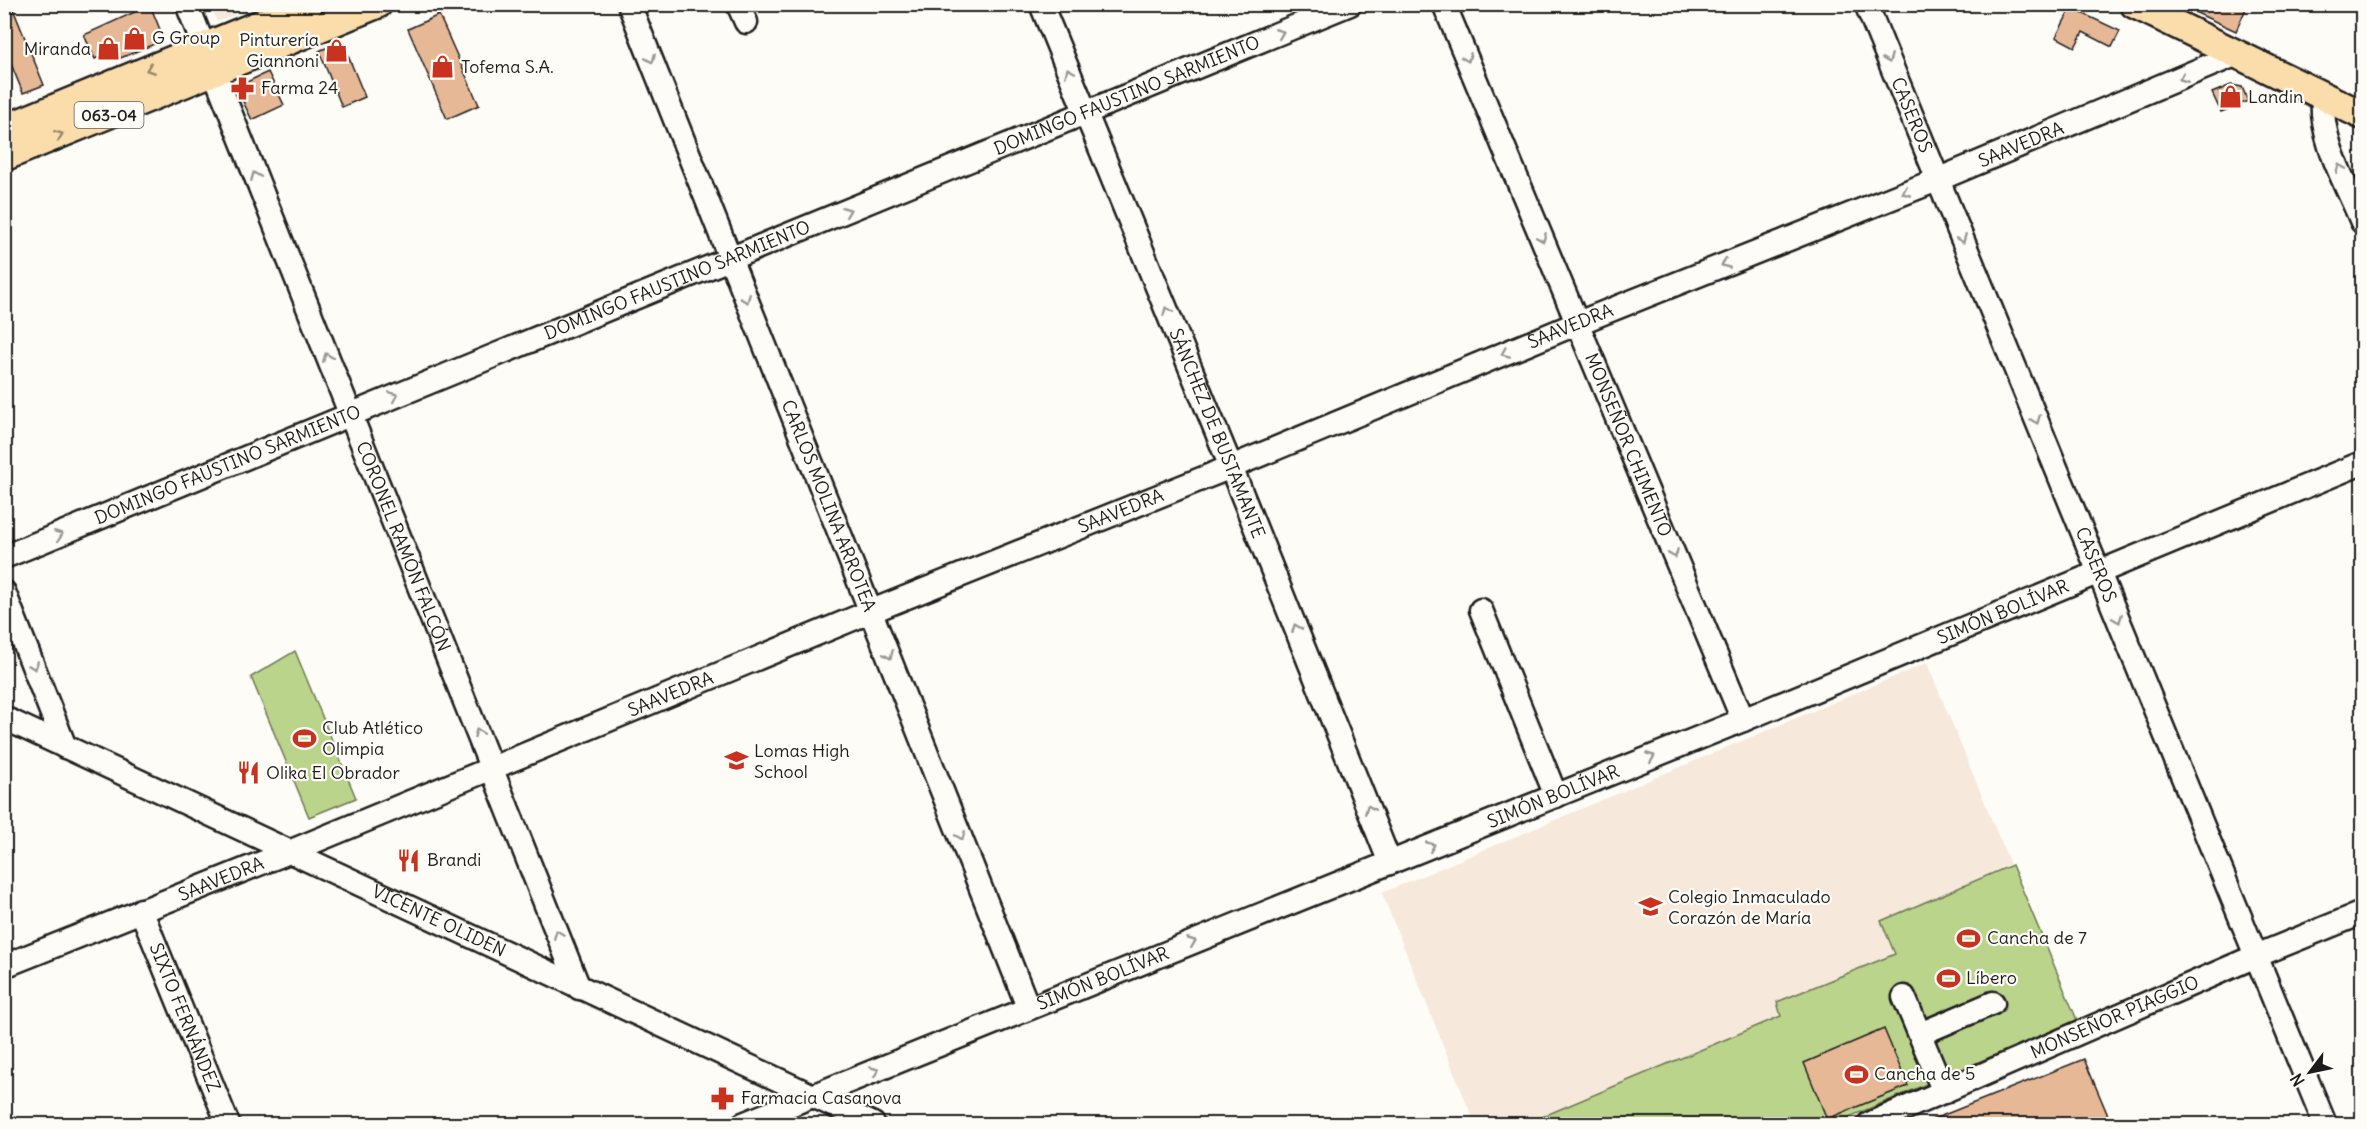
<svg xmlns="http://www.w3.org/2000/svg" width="2367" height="1129" viewBox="0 0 2367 1129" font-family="Delius,sans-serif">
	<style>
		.built { fill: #f6e8da }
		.green { fill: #bbd48b; stroke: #6c7854; stroke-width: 1.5 }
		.building { fill: #e6b896; stroke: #1c1c1c; stroke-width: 1.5 }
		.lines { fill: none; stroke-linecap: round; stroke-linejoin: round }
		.minor-casing { stroke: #1c1c1c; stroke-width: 27 }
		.major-casing { stroke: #1c1c1c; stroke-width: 32 }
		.minor { stroke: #fdfcf7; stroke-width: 22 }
		.major { stroke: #fbddab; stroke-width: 27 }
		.oneway { stroke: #989794 }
		.oneway2 { stroke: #97866b }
		.labels { text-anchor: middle; stroke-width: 4.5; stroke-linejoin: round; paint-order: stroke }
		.shield { fill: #fdfcf7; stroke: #605f5e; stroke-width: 1.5 }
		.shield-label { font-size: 16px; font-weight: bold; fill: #1c1c1c }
		.poi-label { font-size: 18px; fill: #1c1c1c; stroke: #fdfcf7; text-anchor: start }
		.street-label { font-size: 18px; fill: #1c1c1c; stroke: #fdfcf7 }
	</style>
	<rect width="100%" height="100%" fill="#fdfcf7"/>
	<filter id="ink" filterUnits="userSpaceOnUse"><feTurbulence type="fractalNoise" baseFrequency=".0167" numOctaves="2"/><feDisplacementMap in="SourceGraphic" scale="12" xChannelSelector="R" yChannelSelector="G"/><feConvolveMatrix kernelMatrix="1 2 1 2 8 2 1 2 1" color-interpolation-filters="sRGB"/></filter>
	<g filter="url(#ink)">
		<path class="built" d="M210,5H259L217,22Z
			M1927,663L2010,864L1882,921L1895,953L1777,1002L1781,1016L1525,1124H1475L1382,893Z"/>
		<path class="green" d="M295,651L356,798L309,817L251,677Z
			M2012,865L2077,1020L1833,1124H1525L1781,1016L1777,1002L1895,954L1881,921Z"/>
		<path class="building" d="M4,4H11L44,85L23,93L4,47Z
			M2177,4H2248L2236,31Z
			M150,5L161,32L157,43L118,59L114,50L95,59L84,35Z
			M2071,8L2120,31L2112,47L2083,32L2075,47L2056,37Z
			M439,15L479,105L447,119L408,29Z
			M342,41L365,97L342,107L319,51Z
			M268,72L284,105L252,120L236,87Z
			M2231,85L2242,87L2248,101L2221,112L2212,93Z
			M1884,1029L1908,1086L1827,1119L1804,1063Z
			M2084,1059L2112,1125H1922L1921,1124Z"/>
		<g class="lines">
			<defs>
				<g id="minor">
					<path id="s1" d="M187,4L579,988"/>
					<path id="s2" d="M629,4L1028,1007"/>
					<path d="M738,4L746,22"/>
					<path id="s3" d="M1041,4L1231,467L1390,863"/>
					<path id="s4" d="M1444,4L1743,720"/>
					<path id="s5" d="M1866,4L2325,1124"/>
					<path d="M2323,96C2319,139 2346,183 2362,222"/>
					<path id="s6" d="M4,557L1350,4"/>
					<path d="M4,592L65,747"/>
					<path d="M1481,610L1556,796"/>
					<path id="s7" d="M4,718L873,1124"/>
					<path id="s8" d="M141,910L228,1124"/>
					<path id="s9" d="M4,966L289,852L872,611L1231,467L1578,323L1937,180L2237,54"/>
					<path d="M1904,997L1944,1092"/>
					<path d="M1920,1034L1993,1003"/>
					<path id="s10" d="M743,1124L1743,720L2362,463"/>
					<path id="s11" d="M1869,1124L2256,956L2362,913"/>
				</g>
				<path id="major" d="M2134,4L2362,115
					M4,129L309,4
					M4,157L378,4"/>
			</defs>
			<use href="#minor" class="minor-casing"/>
			<use href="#major" class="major-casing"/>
			<use href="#minor" class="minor"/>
			<use href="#major" class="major"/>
		</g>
		<defs><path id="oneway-chevron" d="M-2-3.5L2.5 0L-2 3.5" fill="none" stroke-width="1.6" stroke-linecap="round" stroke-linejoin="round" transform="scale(1.5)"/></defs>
		<g class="oneway">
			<use href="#oneway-chevron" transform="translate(1280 33) rotate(-22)"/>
			<use href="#oneway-chevron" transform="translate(1467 58) rotate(67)"/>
			<use href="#oneway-chevron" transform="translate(651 59) rotate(68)"/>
			<use href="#oneway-chevron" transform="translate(1888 59) rotate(68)"/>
			<use href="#oneway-chevron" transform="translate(1069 72) rotate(-113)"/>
			<use href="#oneway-chevron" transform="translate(2183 78) rotate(158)"/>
			<use href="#oneway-chevron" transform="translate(2340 168) rotate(-113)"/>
			<use href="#oneway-chevron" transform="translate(255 176) rotate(-112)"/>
			<use href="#oneway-chevron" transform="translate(1906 192) rotate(158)"/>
			<use href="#oneway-chevron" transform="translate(847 211) rotate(-22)"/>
			<use href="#oneway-chevron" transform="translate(1542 238) rotate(67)"/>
			<use href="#oneway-chevron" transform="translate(1962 239) rotate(68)"/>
			<use href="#oneway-chevron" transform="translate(1725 264) rotate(158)"/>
			<use href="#oneway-chevron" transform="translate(746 299) rotate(68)"/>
			<use href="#oneway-chevron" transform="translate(1167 311) rotate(-112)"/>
			<use href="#oneway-chevron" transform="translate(1505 353) rotate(157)"/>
			<use href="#oneway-chevron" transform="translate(327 357) rotate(-112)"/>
			<use href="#oneway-chevron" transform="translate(394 396) rotate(-22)"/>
			<use href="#oneway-chevron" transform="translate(2036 420) rotate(68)"/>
			<use href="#oneway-chevron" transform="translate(59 535) rotate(-22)"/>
			<use href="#oneway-chevron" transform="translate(1674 554) rotate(67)"/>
			<use href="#oneway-chevron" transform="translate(2118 619) rotate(68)"/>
			<use href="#oneway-chevron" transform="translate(1296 628) rotate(-112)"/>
			<use href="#oneway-chevron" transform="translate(889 655) rotate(68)"/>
			<use href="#oneway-chevron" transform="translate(34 666) rotate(69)"/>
			<use href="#oneway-chevron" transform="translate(478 733) rotate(-112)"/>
			<use href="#oneway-chevron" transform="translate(1651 757) rotate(-22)"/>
			<use href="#oneway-chevron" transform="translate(1369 809) rotate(-112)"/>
			<use href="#oneway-chevron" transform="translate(961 836) rotate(68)"/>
			<use href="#oneway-chevron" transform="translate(1431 846) rotate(-22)"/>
			<use href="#oneway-chevron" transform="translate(558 934) rotate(-111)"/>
			<use href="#oneway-chevron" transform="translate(1192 942) rotate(-22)"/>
			<use href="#oneway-chevron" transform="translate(875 1071) rotate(-22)"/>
		</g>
		<g class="oneway2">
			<use href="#oneway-chevron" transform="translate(150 69) rotate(158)"/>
			<use href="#oneway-chevron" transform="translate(59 135) rotate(-22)"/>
		</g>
	</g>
	<defs>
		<symbol id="shop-bare" viewBox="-9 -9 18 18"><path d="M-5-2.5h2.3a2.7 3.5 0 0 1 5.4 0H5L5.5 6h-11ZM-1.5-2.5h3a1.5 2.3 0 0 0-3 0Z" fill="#c8321e" stroke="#fdfcf7" stroke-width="2.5" paint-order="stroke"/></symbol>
		<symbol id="pharmacy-bare" viewBox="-9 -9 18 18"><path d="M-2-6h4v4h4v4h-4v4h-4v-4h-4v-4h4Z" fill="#c8321e" stroke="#fdfcf7" stroke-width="2.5" paint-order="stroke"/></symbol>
		<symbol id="stadium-bare" viewBox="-9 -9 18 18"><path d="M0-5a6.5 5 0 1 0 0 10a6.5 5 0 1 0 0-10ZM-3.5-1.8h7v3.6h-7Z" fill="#c8321e" stroke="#fdfcf7" stroke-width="2.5" paint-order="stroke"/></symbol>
		<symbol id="school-bare" viewBox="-9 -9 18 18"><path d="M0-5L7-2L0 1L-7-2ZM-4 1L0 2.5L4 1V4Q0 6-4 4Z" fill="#c8321e" stroke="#fdfcf7" stroke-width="2.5" paint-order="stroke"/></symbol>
		<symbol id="restaurant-bare" viewBox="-9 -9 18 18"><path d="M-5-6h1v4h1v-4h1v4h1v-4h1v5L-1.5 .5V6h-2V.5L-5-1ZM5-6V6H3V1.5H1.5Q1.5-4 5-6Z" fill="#c8321e" stroke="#fdfcf7" stroke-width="2.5" paint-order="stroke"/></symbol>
	</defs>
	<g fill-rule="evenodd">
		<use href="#shop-bare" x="118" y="22" width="33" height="33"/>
		<use href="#shop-bare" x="92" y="32" width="33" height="33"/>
		<use href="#shop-bare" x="320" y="34" width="33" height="33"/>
		<use href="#shop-bare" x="426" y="50" width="33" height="33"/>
		<use href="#pharmacy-bare" x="226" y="72" width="33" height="33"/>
		<use href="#shop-bare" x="2214" y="80" width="33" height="33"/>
		<use href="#stadium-bare" x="288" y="722" width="33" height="33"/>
		<use href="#school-bare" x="720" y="744" width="33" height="33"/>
		<use href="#restaurant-bare" x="232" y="756" width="33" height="33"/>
		<use href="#restaurant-bare" x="392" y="844" width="33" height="33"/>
		<use href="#school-bare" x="1634" y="890" width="33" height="33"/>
		<use href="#stadium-bare" x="1952" y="922" width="33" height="33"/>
		<use href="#stadium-bare" x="1932" y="962" width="33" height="33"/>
		<use href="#stadium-bare" x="1840" y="1058" width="33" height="33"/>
		<use href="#pharmacy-bare" x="706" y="1082" width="33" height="33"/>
	</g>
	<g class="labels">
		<rect class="shield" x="74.5" y="102" width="69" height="26" rx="4.5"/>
		<g class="shield-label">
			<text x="109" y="121">063-04</text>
		</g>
		<g class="poi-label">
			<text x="152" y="44">G Group</text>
			<text x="319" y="46" text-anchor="end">Pinturería<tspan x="319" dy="21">Giannoni</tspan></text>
			<text x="91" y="55" text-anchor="end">Miranda</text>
			<text x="461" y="73">Tofema S.A.</text>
			<text x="261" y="94">Farma 24</text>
			<text x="2248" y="103">Landin</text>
			<text x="322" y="734">Club Atlético<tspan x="322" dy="21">Olimpia</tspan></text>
			<text x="754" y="757">Lomas High<tspan x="754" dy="21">School</tspan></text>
			<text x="266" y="779">Olika El Obrador</text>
			<text x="427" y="866">Brandi</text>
			<text x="1668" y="903">Colegio Inmaculado<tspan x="1668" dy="21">Corazón de María</tspan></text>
			<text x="1987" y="944">Cancha de 7</text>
			<text x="1966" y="984">Líbero</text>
			<text x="1874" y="1080">Cancha de 5</text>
			<text x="741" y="1104">Farmacia Casanova</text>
		</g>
		<g class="street-label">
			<text dy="6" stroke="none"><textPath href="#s6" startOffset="1214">DOMINGO FAUSTINO SARMIENTO</textPath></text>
			<text dy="6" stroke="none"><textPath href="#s5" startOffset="120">CASEROS</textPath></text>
			<text dy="6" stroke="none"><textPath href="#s9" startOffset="2178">SAAVEDRA</textPath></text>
			<text dy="6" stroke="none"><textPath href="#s6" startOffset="728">DOMINGO FAUSTINO SARMIENTO</textPath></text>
			<text dy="6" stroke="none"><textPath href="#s9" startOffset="1692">SAAVEDRA</textPath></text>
			<text dy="6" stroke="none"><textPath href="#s3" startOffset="464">SÁNCHEZ DE BUSTAMANTE</textPath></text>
			<text dy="6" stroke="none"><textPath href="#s4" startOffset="478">MONSEÑOR CHIMENTO</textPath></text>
			<text dy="6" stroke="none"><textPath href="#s6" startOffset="242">DOMINGO FAUSTINO SARMIENTO</textPath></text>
			<text dy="6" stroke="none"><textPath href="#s2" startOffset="540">CARLOS MOLINA ARROTEA</textPath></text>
			<text dy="6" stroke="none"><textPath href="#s9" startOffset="1206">SAAVEDRA</textPath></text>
			<text dy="6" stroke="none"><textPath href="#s1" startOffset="584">CORONEL RAMÓN FALCÓN</textPath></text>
			<text dy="6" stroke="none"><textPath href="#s5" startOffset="606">CASEROS</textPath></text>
			<text dy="6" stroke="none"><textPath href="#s10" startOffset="1360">SIMÓN BOLÍVAR</textPath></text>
			<text dy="6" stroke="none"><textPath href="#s9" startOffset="720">SAAVEDRA</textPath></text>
			<text dy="6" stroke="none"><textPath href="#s10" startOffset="874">SIMÓN BOLÍVAR</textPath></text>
			<text dy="6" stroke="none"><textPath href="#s9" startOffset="234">SAAVEDRA</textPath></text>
			<text dy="6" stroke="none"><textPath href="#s7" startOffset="480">VICENTE OLIDEN</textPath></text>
			<text dy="6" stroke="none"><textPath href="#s10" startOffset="388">SIMÓN BOLÍVAR</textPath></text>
			<text dy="6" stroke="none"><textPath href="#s8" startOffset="116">SIXTO FERNÁNDEZ</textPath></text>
			<text dy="6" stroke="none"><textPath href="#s11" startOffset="268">MONSEÑOR PIAGGIO</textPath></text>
		</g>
	</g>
	<rect width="2367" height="1129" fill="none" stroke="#fdfcf7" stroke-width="24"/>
	<rect x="12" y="12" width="2343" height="1105" fill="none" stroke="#1c1c1c" stroke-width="2" filter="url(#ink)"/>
	<g transform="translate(2310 1072) rotate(238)" stroke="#fdfcf7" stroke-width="4.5" paint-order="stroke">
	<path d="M0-4.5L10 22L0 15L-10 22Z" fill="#1c1c1c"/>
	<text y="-9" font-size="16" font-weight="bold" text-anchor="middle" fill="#1c1c1c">N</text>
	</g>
</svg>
